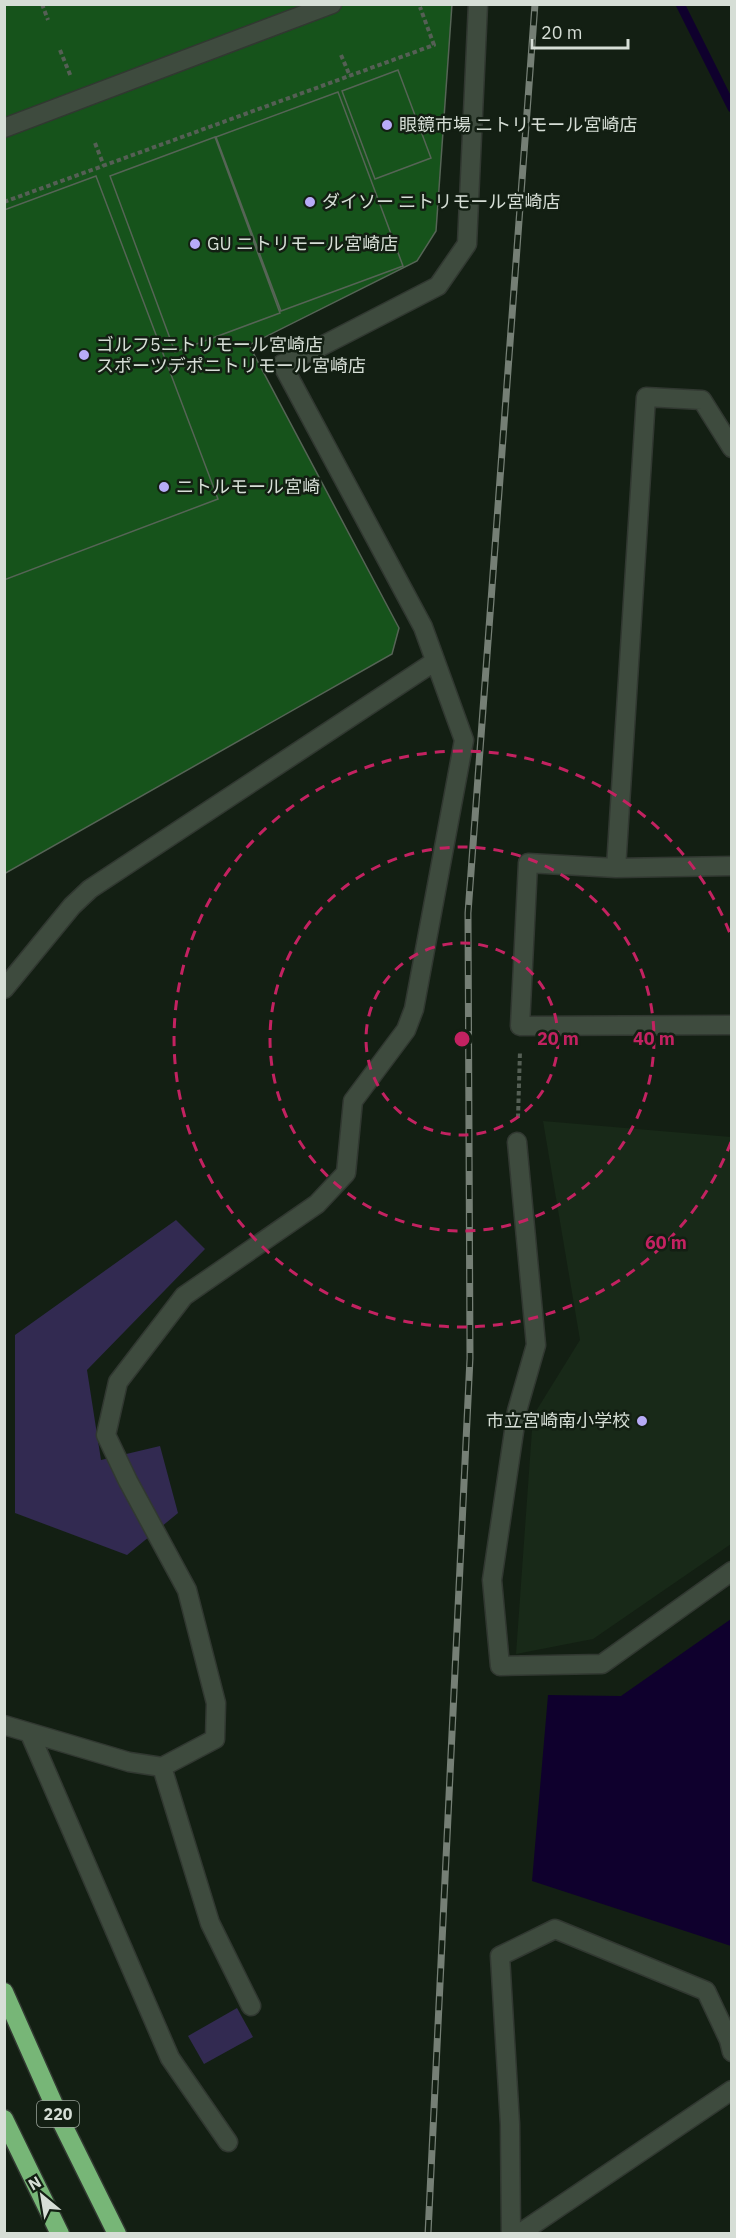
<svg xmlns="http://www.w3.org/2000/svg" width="736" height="2238" viewBox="0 0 736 2238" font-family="'IBM Plex Sans','Noto Sans JP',sans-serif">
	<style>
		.built { fill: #182918 }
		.green { fill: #322a51 }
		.water { fill: #0f002d }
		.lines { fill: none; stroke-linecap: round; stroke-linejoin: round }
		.stream { stroke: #0f002d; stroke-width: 9 }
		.building { fill: #16531b; stroke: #566456; stroke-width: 1.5 }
		.lane-casing { stroke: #313831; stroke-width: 21 }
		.street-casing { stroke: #313831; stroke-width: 21 }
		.highway-casing { stroke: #313831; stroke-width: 21 }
		.path { stroke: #555f55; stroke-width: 4; stroke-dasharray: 4.5 3; stroke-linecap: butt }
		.lane { stroke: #3e4b3e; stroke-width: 18 }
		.street { stroke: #3e4b3e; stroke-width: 18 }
		.highway { stroke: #77b677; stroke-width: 18 }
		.rail-casing { stroke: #757f75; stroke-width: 7 }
		.rail { stroke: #131f13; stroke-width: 4.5; stroke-dasharray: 14; stroke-linecap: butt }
		.ring { fill: none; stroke: #c32261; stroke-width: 3; stroke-dasharray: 10 8 }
		.poi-dot { fill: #b7abf7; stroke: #131f13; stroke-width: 2 }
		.labels { text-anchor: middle; stroke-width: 5; stroke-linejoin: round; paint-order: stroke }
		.shield { fill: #131f13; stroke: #9ca59c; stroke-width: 1.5 }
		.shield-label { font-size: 16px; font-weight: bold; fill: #d6ded6 }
		.poi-label { font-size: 18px; fill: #d6ded6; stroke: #131f13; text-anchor: start }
		.centre { fill: #c32261; stroke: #131f13; stroke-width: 3 }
		.ring-label { font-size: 18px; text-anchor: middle; font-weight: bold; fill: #c32261; stroke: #131f13; stroke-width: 5; stroke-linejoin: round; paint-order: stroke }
	</style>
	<rect width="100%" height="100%" fill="#131f13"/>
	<path class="built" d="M543,1121L731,1137V1544L593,1639L516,1654L533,1416L580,1340Z"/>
	<path class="green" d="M176,1220L205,1249L87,1370L101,1460L160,1446L178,1513L127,1555L15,1513V1335Z
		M237,2008L253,2037L204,2064L188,2036Z"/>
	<path class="water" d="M731,1619V1946L532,1881L548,1695L621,1696Z"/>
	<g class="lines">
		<path class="stream" d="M680,4L732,108"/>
	</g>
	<path class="building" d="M4,4H452L436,231L417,261L249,345L399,628L392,654L4,874Z
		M398,70L431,158L375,179L342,91Z
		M338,92L403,266L281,311L216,137Z
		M215,137L280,313L175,352L110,176Z
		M96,176L218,499L4,580V210Z"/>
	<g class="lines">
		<defs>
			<path id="lane" d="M4,128L332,4"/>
			<path id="street" d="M732,866L616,868L528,863L520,1026L732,1025
				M616,868L646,397L702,400L732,448
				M4,989L72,906L90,889L434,662
				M517,1142L536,1345L517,1411L492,1580L500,1666L602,1664L732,1571
				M4,1725L129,1762L162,1767L215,1739L216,1703L187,1590L128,1481L106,1435L118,1382L184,1296L317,1204L346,1173L353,1101L406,1030L414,1009L464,740L423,627L282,364L316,349L438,286L467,244L478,4
				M30,1734L170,2058L228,2142
				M162,1767L210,1923L251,2006
				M511,2234L510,2124L500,1956L555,1929L706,1991L729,2040L732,2052
				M519,2234L732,2090"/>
			<path id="highway" d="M4,1992L63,2125L117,2234
				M4,2119L60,2234"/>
		</defs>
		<use href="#lane" class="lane-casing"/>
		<use href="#street" class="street-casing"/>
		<use href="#highway" class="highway-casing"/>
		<path class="path" d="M42,4L48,20
			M60,50L71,77
			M341,55L350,76
			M95,143L104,166
			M4,202L434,45L420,7
			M518,1118L520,1051"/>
		<use href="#lane" class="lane"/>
		<use href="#street" class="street"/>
		<use href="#highway" class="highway"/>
		<defs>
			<path id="rail" d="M428,2234L470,1358L468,913L535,4"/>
		</defs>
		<use href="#rail" class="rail-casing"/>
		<use href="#rail" class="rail"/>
	</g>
	<g class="ring">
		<circle cx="462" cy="1039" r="96"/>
		<circle cx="462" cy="1039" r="192"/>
		<path d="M731 1142A288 288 0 1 1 731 936"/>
	</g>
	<g class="poi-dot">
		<circle cx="387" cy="125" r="6"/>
		<circle cx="310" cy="202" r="6"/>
		<circle cx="195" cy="244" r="6"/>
		<circle cx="84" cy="355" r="6"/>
		<circle cx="164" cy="487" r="6"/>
		<circle cx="642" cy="1421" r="6"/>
	</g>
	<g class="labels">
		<rect class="shield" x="37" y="2101" width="42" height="26" rx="4.5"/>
		<g class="shield-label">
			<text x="58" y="2120">220</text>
		</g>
		<g class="poi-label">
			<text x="399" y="131">眼鏡市場 ニトリモール宮崎店</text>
			<text x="322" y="208">ダイソー ニトリモール宮崎店</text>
			<text x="207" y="250">GU ニトリモール宮崎店</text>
			<text x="96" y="351">ゴルフ5ニトリモール宮崎店<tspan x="96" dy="21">スポーツデポニトリモール宮崎店</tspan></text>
			<text x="176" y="493">ニトルモール宮崎</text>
			<text x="630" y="1427" text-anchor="end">市立宮崎南小学校</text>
		</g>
	</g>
	<circle cx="462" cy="1039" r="9" class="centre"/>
	<g class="ring-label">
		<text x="558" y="1045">20 m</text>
		<text x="654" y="1045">40 m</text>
		<text x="666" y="1249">60 m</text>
	</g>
	<rect width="736" height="2238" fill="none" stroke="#d6ded6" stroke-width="12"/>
	<g transform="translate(42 2196) rotate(330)" stroke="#131f13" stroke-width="4.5" paint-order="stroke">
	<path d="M0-4.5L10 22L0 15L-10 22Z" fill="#d6ded6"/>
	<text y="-9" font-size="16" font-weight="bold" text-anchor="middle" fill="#d6ded6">N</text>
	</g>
	<path d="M532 39v9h96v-9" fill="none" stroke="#d6ded6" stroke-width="3"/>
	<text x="541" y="39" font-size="18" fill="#d6ded6" stroke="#131f13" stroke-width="4.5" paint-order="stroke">20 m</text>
</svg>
